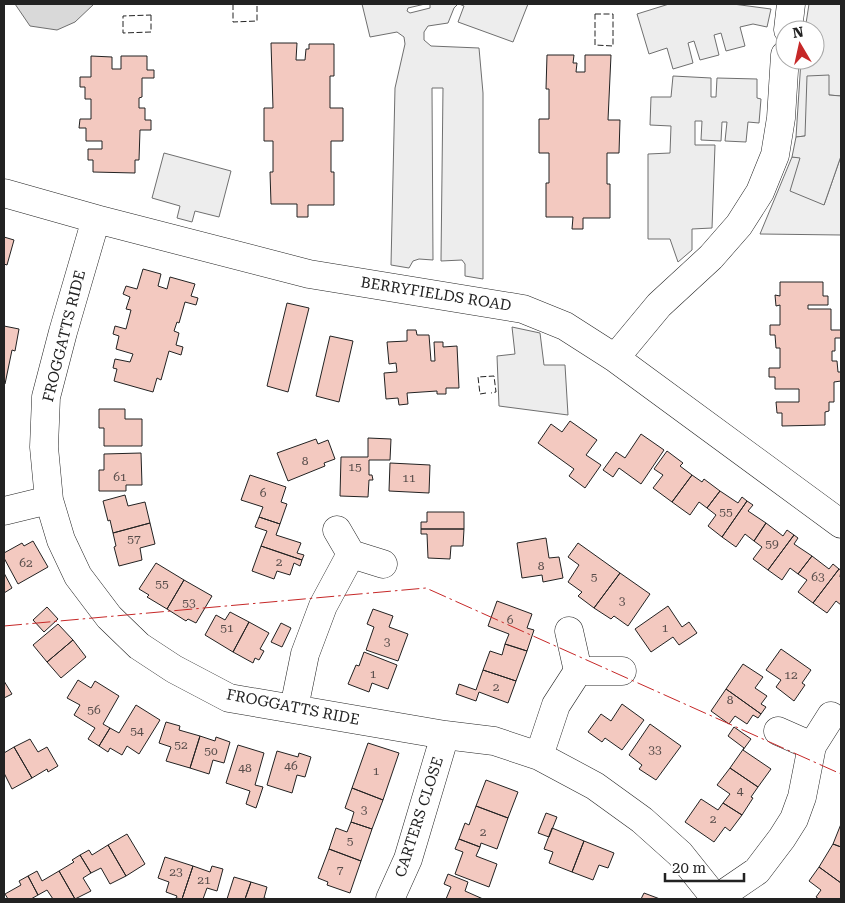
<svg xmlns="http://www.w3.org/2000/svg" width="845" height="903" viewBox="0 0 845 903" font-family="'Roboto Serif',serif">
	<style>
		.green { fill: #eee; stroke: #6f6f6f }
		.parking { fill: #ededed; stroke: #6f6f6f }
		.water { fill: #d9d9d9; stroke: #6f6f6f }
		.building { fill: #f3c9c0; stroke: #222 }
		.lines { fill: none; stroke-linecap: round; stroke-linejoin: round }
		.minor-casing { stroke: #222; stroke-width: 29 }
		.minor { stroke: #fff; stroke-width: 28 }
		.fence { stroke: #222; stroke-width: 1; stroke-dasharray: 6 2.5; stroke-linecap: butt }
		.power { stroke: #c62828; stroke-width: 1; stroke-dasharray: 18 4 2.5 4; stroke-linecap: butt }
		.labels { text-anchor: middle; stroke-width: 4; stroke-linejoin: round; paint-order: stroke }
		.number-label { font-size: 12px; fill: #564c4a }
		.street-label { font-size: 15px; fill: #222; stroke: #fff }
	</style>
	<rect width="100%" height="100%" fill="#fff"/>
	<path class="green" d="M809,4H841V96L829,95L805,136L796,137L801,60H815V30H805Z
		M841,156V235L760,234L792,157H800L824,205Z"/>
	<path class="parking" d="M362,4H425L408,8L407,11L410,13L430,8V4H458L454,8L448,23L428,26L424,32V40L431,46L479,48L483,93V279L465,276V264L462,260L441,261L443,88H432L433,260L419,259L413,261L409,268L391,265L395,88L405,44L404,37L397,32L370,37Z
		M459,4H528L513,42L458,22L464,6Z
		M669,4H733L771,9L767,27L753,24L740,27L745,46L726,51L721,33L714,35L719,55L700,60L694,41L688,43L693,63L673,69L667,48L649,54L637,14Z
		M829,75V95L841,96V156L824,205L790,191L800,158L792,157L796,137L805,136L807,76Z
		M673,76L711,78V97H716L717,78L757,79V98L761,99L759,123L748,122L746,142L725,141L727,122H722L721,141L701,140L702,121H695V145H715L712,228L692,229V250L678,262L670,239H648V154L670,153L671,126L650,125L651,97H671Z
		M164,153L231,171L219,217L195,211L192,222L177,218L180,206L152,198Z
		M512,327L540,333L544,365H565L568,415L499,406L497,356L515,354Z"/>
	<path class="water" d="M15,4H94L75,22L57,30L30,26Z"/>
	<path class="building" d="M271,43H297L296,60H305L306,49H309V44H334V76H330V108H343V141H331V172H334V205H308V217H297V204H271L270,172H273V141H264V108H273Z
		M547,55H574L573,63H577L576,72H585V55H611L608,120H620L619,153H607V184H610V218H583V229H572L573,217H546V183H549V153H539V119H549V89H546Z
		M91,56L112,57V69H121V56H147V70H154V78H142V97L139,98V108H145V120H151V130H140L139,160H135V173L93,172V160H88V149H102V141H86V128H79L80,119H91V99H85V87H80V77H91Z
		M4,237L14,240L7,265L4,264Z
		M143,269L161,274L158,286L167,289L170,277L195,284L191,296L198,298L196,305L185,302L179,323L177,322L174,331L179,333L176,345L183,347L181,355L169,351L161,380L157,378L153,392L114,381L117,369L113,368L115,359L130,362L133,354L116,349L119,336L113,334L115,326L126,329L131,310L126,309L130,297L123,294L126,286L137,289Z
		M780,282H823V296H828V305H808V309H831V330H841V338H835V351H832V361H837L838,372H841V381L834,382V402H829V411L825,412V425L782,426V413H777L776,402H799V389H775V377H769V368H780V348H776L775,335H770V325H780V305L776,306L775,295L780,296Z
		M287,303L309,308L288,392L267,386Z
		M4,326L19,329L15,351L12,350L5,384H4Z
		M407,330H416L417,335H429L431,361H435L434,342H443V347L457,346L459,388H446V394H437V391L407,393L408,404L399,405L398,398L386,399L384,373L397,372L396,363L389,364L387,342L407,341Z
		M330,336L353,341L339,402L316,396Z
		M99,409H125V419H142V446H104V428H99Z
		M570,421L597,440L586,455L601,465L585,488L569,476L574,469L538,443L551,424L562,432Z
		M641,434L664,450L641,484L619,468L613,477L603,470L616,452L625,458Z
		M368,438L391,439L390,460H369V475H372L373,480H369L368,497L340,496L341,457H368Z
		M316,439L318,444L328,440L335,459L324,463L325,466L288,481L277,453Z
		M667,451L683,463L680,466L692,475L672,502L653,488L663,475L654,469Z
		M141,453L142,485H126V491H99V470H104V454Z
		M390,463L430,465L429,493L389,491Z
		M250,475L286,487L281,502L287,504L280,524L259,517L263,507L241,500Z
		M692,475L702,482L704,479L720,491L707,508L699,502L690,515L672,502Z
		M720,491L738,503L742,497L747,501L722,537L708,526L716,515L707,508Z
		M125,495L128,506L145,502L150,523L113,533L110,520L108,521L103,501Z
		M747,501L753,505L748,511L766,523L754,541L745,534L736,547L722,537Z
		M427,512H464V529H421V522H427Z
		M259,517L280,524L276,535L301,543L297,553L304,555L302,560L261,546L267,531L255,527Z
		M150,523L155,544L140,548L142,560L119,566L114,547L116,546L113,533Z
		M766,523L783,536L787,530L794,535L768,570L753,559L762,547L754,541Z
		M421,529H464L463,546H451L450,559L428,558L427,534H421Z
		M794,535L798,538L794,544L812,556L798,574L790,568L782,580L768,570Z
		M546,538L549,558L559,557L563,578L543,582L542,575L522,578L517,543Z
		M33,541L48,567L18,584L4,558V553L22,543L24,546Z
		M578,543L620,573L594,608L578,596L582,592L568,582L579,565L568,557Z
		M261,546L302,560L300,566L294,563L290,575L277,571L274,579L252,571Z
		M812,556L829,569L833,564L839,569L813,603L798,592L807,580L798,574Z
		M156,563L184,580L167,609L147,597L149,595L139,589Z
		M839,569L841,570L840,577L841,578V605L836,601L827,613L813,603Z
		M4,573L12,588L4,593Z
		M620,573L650,594L628,626L614,616L611,619L594,608Z
		M184,580L212,596L196,623L188,619L186,621L167,609Z
		M497,601L532,614L527,628L534,630L527,651L505,644L509,634L488,626Z
		M668,606L682,627L689,622L697,633L679,645L673,637L651,652L635,629Z
		M47,607L58,619L44,632L33,620Z
		M373,609L393,616L389,627L408,634L398,661L366,650L374,627L367,624Z
		M230,612L249,622L233,652L205,635L216,615L225,620Z
		M249,622L269,633L260,649L264,651L259,660L255,658L253,663L233,652Z
		M281,623L291,628L282,647L271,642Z
		M58,624L73,640L47,662L33,645Z
		M73,640L86,657L61,678L47,662Z
		M505,644L527,651L516,681L483,670L490,651L502,655Z
		M781,649L811,670L802,683L805,685L794,701L776,687L781,680L766,670Z
		M364,652L397,665L388,689L372,683L369,692L348,684L356,665L359,666Z
		M743,664L763,677L755,688L767,696L761,704L766,707L761,714L726,689Z
		M483,670L516,681L508,703L479,692L476,701L456,694L459,684L476,690Z
		M78,680L91,688L95,681L119,696L103,724L110,728L99,746L88,739L95,728L74,715L80,705L67,698Z
		M4,681L12,694L4,698Z
		M726,689L761,714L758,718L753,715L747,724L735,716L729,724L711,711Z
		M622,704L644,720L622,750L605,738L602,742L588,732L601,714L611,721Z
		M136,705L160,720L139,754L127,746L122,755L110,748L108,752L99,746L110,728L119,733Z
		M166,722L180,726L179,730L200,736L190,768L166,761L171,747L159,743Z
		M650,724L681,746L656,780L639,769L642,765L629,755Z
		M734,727L751,739L743,750L771,769L758,787L730,768L744,748L728,736Z
		M200,736L215,741L216,737L230,742L224,763L213,760L209,774L190,768Z
		M30,739L38,752L47,747L58,766L48,772L47,769L32,778L14,747Z
		M368,743L399,753L383,800L352,788Z
		M238,745L264,753L255,785L263,787L256,808L246,804L250,791L226,783Z
		M14,747L32,778L12,789L4,773V753Z
		M277,751L298,757L299,753L311,757L305,777L297,775L292,793L267,785Z
		M730,768L758,787L751,797L753,798L742,815L723,803L730,794L717,785Z
		M486,780L518,792L508,818L476,806Z
		M352,788L383,800L372,829L351,822L354,812L345,808Z
		M701,799L718,810L723,803L742,815L730,831L725,827L714,842L685,822Z
		M476,806L508,818L497,849L481,843L480,847L459,839L465,823L469,825Z
		M546,813L557,817L549,837L538,833Z
		M351,822L372,829L361,861L329,849L336,828L347,832Z
		M841,824V847L833,844Z
		M552,828L584,841L572,872L549,863L553,852L544,849Z
		M127,834L145,864L126,876L108,845Z
		M459,839L480,847L476,856L497,864L489,887L455,874L463,852L455,849Z
		M584,841L614,853L608,868L599,865L593,880L572,872Z
		M833,844L841,847V883L819,867Z
		M108,845L126,876L110,884L101,868L91,873L80,855L89,850L92,855Z
		M329,849L361,861L350,893L327,885L328,882L318,878Z
		M80,855L91,873L83,878L91,891L75,899L59,871L74,862L72,860Z
		M165,857L193,866L182,899L176,898L177,896L166,892L169,882L158,878Z
		M193,866L210,872L212,866L223,869L217,891L207,888L203,899H182Z
		M819,867L841,883V899H819L816,897L821,890L809,881Z
		M37,871L42,881L59,871L75,899H53L47,890L38,895L28,876Z
		M448,874L468,882L465,891L483,899H446L451,887L444,884Z
		M28,876L38,895L31,899H8L5,894L21,885L19,881Z
		M234,877L251,882L245,899H227Z
		M251,882L267,887L264,898L269,899H245Z
		M644,893L660,899H641Z"/>
	<g class="lines">
		<defs>
			<path id="minor" d="M788,30L791,4
				M4,193L96,219L309,274L523,309L565,326L615,358L841,524
				M96,219L63,332L46,397L44,447L49,500L61,540L78,576L109,617L139,646L174,669L229,698L445,735L494,741L539,756L595,786L642,820L680,854L716,899
				M615,358L659,305L711,257L739,225L760,192L775,155L781,118L785,55
				M4,511L49,500
				M337,530L351,554L383,564
				M578,671H622
				M294,708L305,654L323,606L351,554
				M778,731L812,746
				M539,756L556,705L578,671L569,631
				M390,899L408,859L445,735
				M716,899L757,871L782,838L794,819L802,797L812,746L831,716"/>
		</defs>
		<use href="#minor" class="minor-casing"/>
		<use href="#minor" class="minor"/>
		<path class="fence" d="M233,4V22L257,21V4
			M595,14H613V46L595,45Z
			M151,15V32L123,33V16Z
			M486,393L480,394L478,377L494,376L496,392L491,393"/>
		<path class="power" d="M4,626L426,588L841,774"/>
	</g>
	<g class="labels">
		<g class="number-label">
			<text x="305" y="465">8</text>
			<text x="355" y="471">15</text>
			<text x="120" y="481">61</text>
			<text x="409" y="482">11</text>
			<text x="263" y="497">6</text>
			<text x="726" y="516">55</text>
			<text x="134" y="543">57</text>
			<text x="772" y="548">59</text>
			<text x="279" y="566">2</text>
			<text x="26" y="567">62</text>
			<text x="541" y="570">8</text>
			<text x="594" y="581">5</text>
			<text x="818" y="581">63</text>
			<text x="162" y="588">55</text>
			<text x="622" y="605">3</text>
			<text x="189" y="607">53</text>
			<text x="510" y="624">6</text>
			<text x="227" y="632">51</text>
			<text x="665" y="632">1</text>
			<text x="387" y="646">3</text>
			<text x="373" y="678">1</text>
			<text x="791" y="679">12</text>
			<text x="496" y="691">2</text>
			<text x="730" y="704">8</text>
			<text x="94" y="714">56</text>
			<text x="137" y="735">54</text>
			<text x="181" y="749">52</text>
			<text x="655" y="754">33</text>
			<text x="211" y="755">50</text>
			<text x="291" y="770">46</text>
			<text x="245" y="772">48</text>
			<text x="376" y="775">1</text>
			<text x="740" y="795">4</text>
			<text x="364" y="814">3</text>
			<text x="713" y="823">2</text>
			<text x="483" y="836">2</text>
			<text x="350" y="845">5</text>
			<text x="340" y="874">7</text>
			<text x="176" y="876">23</text>
			<text x="204" y="884">21</text>
		</g>
		<g class="street-label">
			<text transform="translate(436 294) rotate(9)" y="5">BERRYFIELDS ROAD</text>
			<text transform="translate(64 336) rotate(-76)" y="5">FROGGATTS RIDE</text>
			<text transform="translate(293 707) rotate(11)" y="5">FROGGATTS RIDE</text>
			<text transform="translate(419 817) rotate(-72)" y="5">CARTERS CLOSE</text>
		</g>
	</g>
	<rect width="845" height="903" fill="none" stroke="#222222" stroke-width="10"/>
	<g transform="translate(800 45) rotate(351)"><circle r="24" fill="#ffffff" stroke="#a7a7a7"/>
	<path d="M0-4L9 19L0 12L-9 19Z" fill="#c62828"/>
	<text y="-8" font-size="14" font-weight="bold" text-anchor="middle" fill="#222222">N</text>
	</g>
	<path d="M665 873v8h79v-8" fill="none" stroke="#222222" stroke-width="2.5"/>
	<text x="672" y="873" font-size="15" fill="#222222" stroke="#ffffff" stroke-width="4" paint-order="stroke">20 m</text>
</svg>
